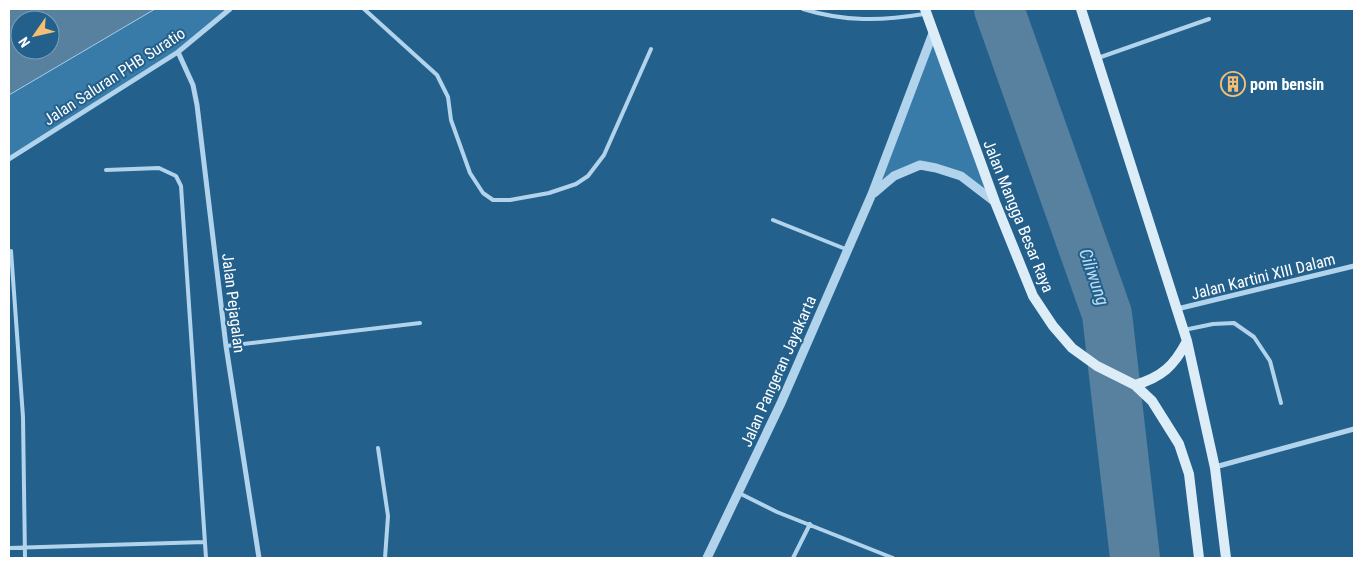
<svg xmlns="http://www.w3.org/2000/svg" width="1363" height="567" viewBox="0 0 1363 567" font-family="'Roboto Condensed',sans-serif">
	<style>
		.green { fill: #387aa8 }
		.water { fill: #57819e; stroke: #a5d0ec; fill-rule: evenodd }
		.lines { fill: none; stroke-linecap: round; stroke-linejoin: round }
		.river { stroke: #57819e; stroke-width: 50 }
		.service { stroke: #b1d3eb; stroke-width: 4 }
		.minor { stroke: #b1d3eb; stroke-width: 5 }
		.tertiary { stroke: #b1d3eb; stroke-width: 9 }
		.secondary { stroke: #dcedf8; stroke-width: 10 }
		.labels { text-anchor: middle; stroke-width: 4; stroke-linejoin: round; paint-order: stroke }
		.street-label { font-size: 16px; fill: #fff; stroke: #23608c }
		.poi-label { font-size: 16px; font-weight: bold; fill: #fff; stroke: #23608c; text-anchor: start }
		.water-label { font-size: 18px; font-style: italic; fill: #bdddf2; stroke: #23608c }
	</style>
	<rect width="100%" height="100%" fill="#23608c"/>
	<path class="green" d="M155,9H230L178,52L9,159V95Z
		M933,33L995,202L961,176L920,165L894,176L872,194Z"/>
	<path class="water" d="M9,9H155L9,95ZM20,20H50V50H20Z"/>
	<g class="lines">
		<path class="river" d="M999,9L1107,314L1135,558"/>
		<path class="service" d="M364,9L437,75L448,97L451,120L470,173L483,193L493,200H510L549,193L576,184L588,176L604,155L651,49
			M803,9C845,22 882,21 924,14
			M1098,58L1209,19
			M106,170L159,168L176,176L181,186L206,558
			M773,220L848,250
			M11,251L23,417L25,558
			M1184,330L1213,324L1234,323L1254,337L1270,361L1281,403
			M226,346L420,323
			M378,448L388,516L385,558
			M739,493L777,512L893,558
			M9,548L205,542
			M793,558L810,524"/>
		<path class="minor" d="M178,52L193,85L197,105L226,346L259,558
			M9,159L178,52L230,9
			M1177,309L1354,266
			M1215,467L1354,429"/>
		<path class="tertiary" d="M874,193L894,176L920,165L936,168L961,176L995,202
			M707,558L781,403L872,194L933,33"/>
		<path class="secondary" d="M925,9L995,202L1033,296L1053,326L1072,348L1097,366L1135,385L1152,401L1179,444L1189,474L1199,558
			M1081,9L1187,341L1215,468L1226,558
			M1135,385C1162,377 1174,366 1187,341"/>
	</g>
	<defs>
		<symbol id="building-ring" viewBox="-11 -11 22 22"><circle r="9.5" fill="#23608c" stroke="#f6be74" stroke-width="1.5"/><path d="M-4-6H4V6H1V3H-1V6H-4ZM-2.5-4.3h1.7v1.8h-1.7ZM.8-4.3h1.7v1.8H.8ZM-2.5-1h1.7V.8h-1.7ZM.8-1h1.7V.8H.8Z" fill="#f6be74"/></symbol>
	</defs>
	<g fill-rule="evenodd">
		<use href="#building-ring" x="1219" y="70" width="28" height="28"/>
	</g>
	<g class="labels">
		<g class="street-label">
			<text transform="translate(114 76) rotate(-33)" y="6">Jalan Saluran PHB Suratio</text>
			<text transform="translate(1019 216) rotate(68)" y="6">Jalan Mangga Besar Raya</text>
			<text transform="translate(1263 276) rotate(-14)" y="6">Jalan Kartini XIII Dalam</text>
			<text transform="translate(234 303) rotate(83)" y="6">Jalan Pejagalan</text>
			<text transform="translate(778 371) rotate(-66)" y="6">Jalan Pangeran Jayakarta</text>
		</g>
		<g class="poi-label">
			<text x="1250" y="90">pom bensin</text>
		</g>
		<g class="water-label">
			<text transform="translate(1094 277) rotate(71)" y="6">Ciliwung</text>
		</g>
	</g>
	<rect width="1363" height="567" fill="none" stroke="#ffffff" stroke-width="20"/>
	<g transform="translate(35 35) rotate(236)"><circle r="24" fill="#23608c" stroke="#7ba0ba"/>
	<path d="M0-4L9 19L0 12L-9 19Z" fill="#f6be74"/>
	<text y="-8" font-size="14" font-weight="bold" text-anchor="middle" fill="#ffffff">N</text>
	</g>
</svg>
